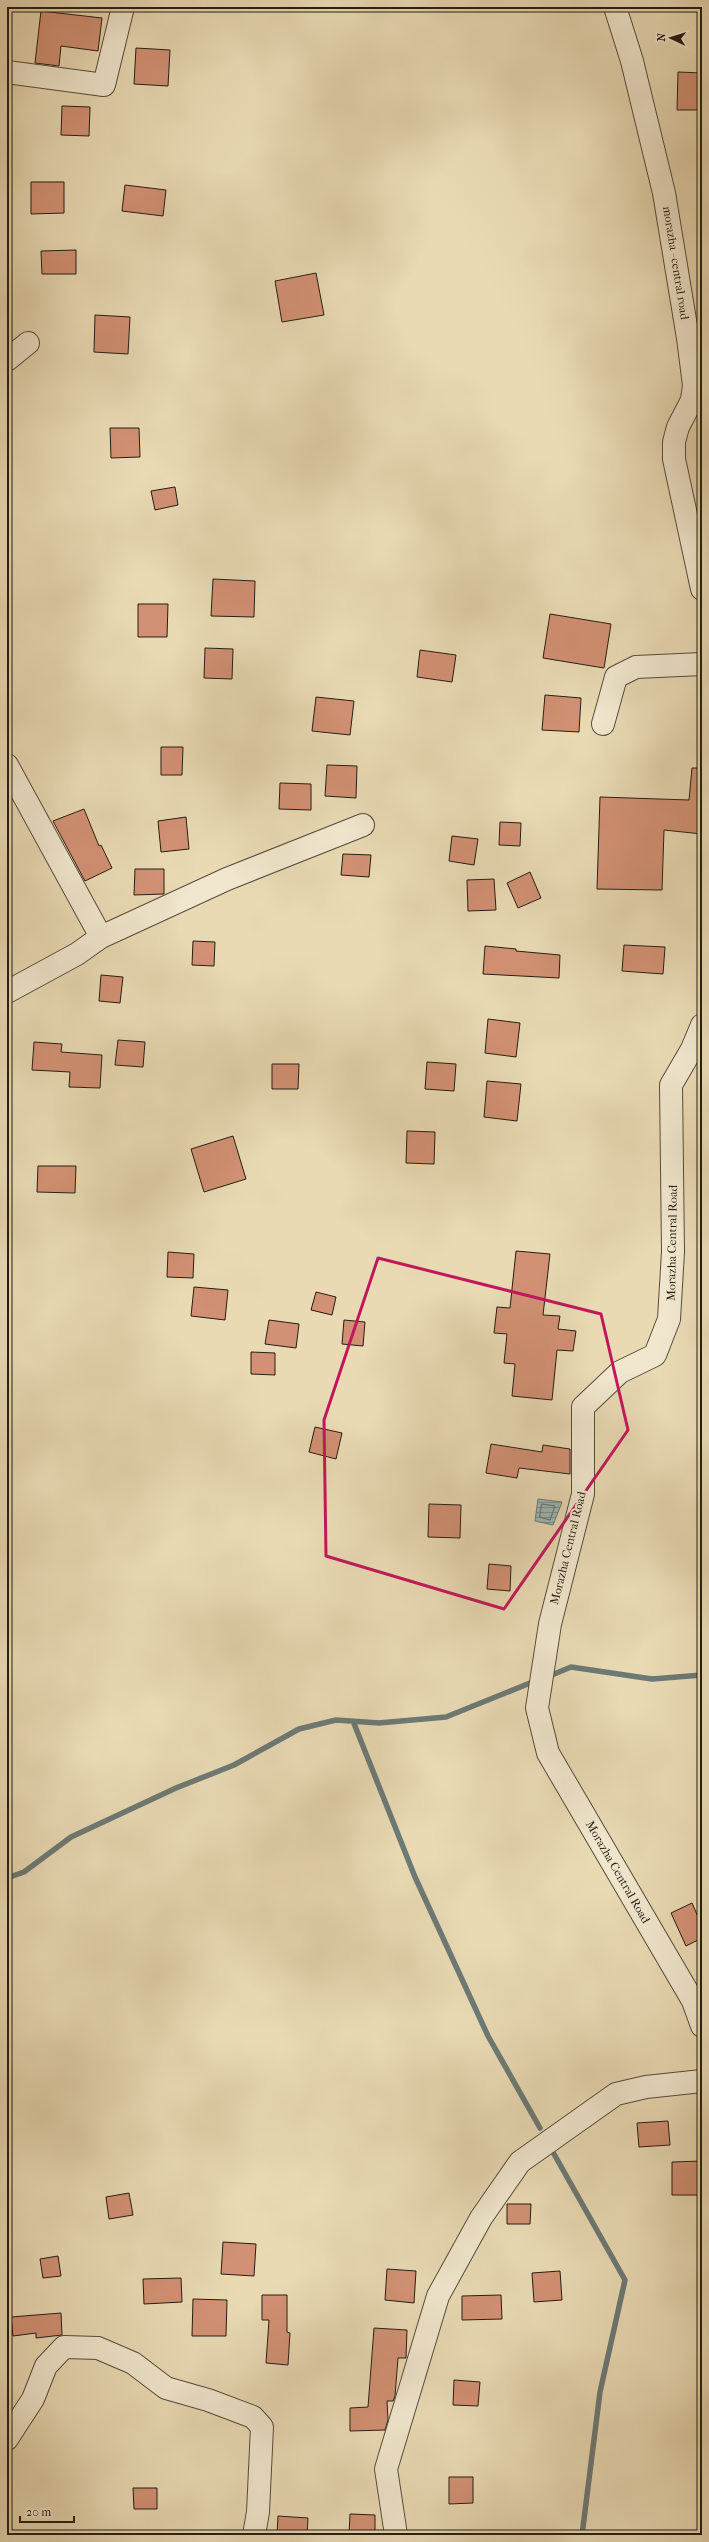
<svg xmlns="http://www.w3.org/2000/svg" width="709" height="2542" viewBox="0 0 709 2542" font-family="'IM FELL French Canon',serif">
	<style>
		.water { fill: url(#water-rules); stroke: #6c7a76 }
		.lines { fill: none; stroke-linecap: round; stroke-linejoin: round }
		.shore { stroke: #606a66; stroke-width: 1 }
		.stream { stroke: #6c7a76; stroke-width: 5.5 }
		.building { fill: #d29174; stroke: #251d14 }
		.minor-casing { stroke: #564c3c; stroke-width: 24 }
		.minor { stroke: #f1e7ce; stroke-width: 22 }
		.marked { fill: none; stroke: #c2185b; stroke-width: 3; stroke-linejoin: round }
		.labels { text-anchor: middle; stroke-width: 4; stroke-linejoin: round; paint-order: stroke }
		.street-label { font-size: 12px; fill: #251d14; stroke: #f1e7ce }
	</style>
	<defs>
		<pattern id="water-rules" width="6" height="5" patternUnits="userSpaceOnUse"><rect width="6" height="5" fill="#9cb8b8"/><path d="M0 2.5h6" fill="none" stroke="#7f9594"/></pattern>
	</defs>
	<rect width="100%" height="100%" fill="#e9dab4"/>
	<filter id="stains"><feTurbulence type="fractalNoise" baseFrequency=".005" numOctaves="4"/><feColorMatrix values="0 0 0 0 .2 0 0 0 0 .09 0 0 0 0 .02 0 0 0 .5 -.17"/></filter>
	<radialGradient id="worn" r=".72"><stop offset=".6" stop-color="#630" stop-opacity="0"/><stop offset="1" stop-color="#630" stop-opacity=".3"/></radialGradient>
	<path class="water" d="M538,1499L562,1502L553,1525L535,1521Z"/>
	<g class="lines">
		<path class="shore" d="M542,1504L555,1506L550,1520L540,1517Z"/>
		<path class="stream" d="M547,1677L571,1667L652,1679L702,1675
			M353,1721L415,1877L488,2036L540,2128
			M7,1878L24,1872L71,1837L176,1788L234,1765L299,1729L336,1720L379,1723L446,1717L535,1681
			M554,2154L625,2280L600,2392L582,2535"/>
	</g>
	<path class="building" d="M41,11L102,18L98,51L61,46L59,66L35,63Z
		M136,48L170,50L168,86L134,84Z
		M678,72L702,73V110H677Z
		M62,106L90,107L89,136L61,135Z
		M31,182H64V213L31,214Z
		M125,185L166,190L163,216L122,211Z
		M76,250V274H42L41,251Z
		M316,273L324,315L282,322L275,281Z
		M95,315L130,317L128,354L94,352Z
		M110,428H139L140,457L111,458Z
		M175,487L178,505L155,510L151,491Z
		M213,579L255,581L254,617L211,616Z
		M138,604H168L167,637H138Z
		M550,614L611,624L604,668L543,658Z
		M205,648L233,649L232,679L204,678Z
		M420,650L456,655L452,682L417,677Z
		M545,695L581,698L579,732L542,730Z
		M316,697L354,701L350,735L312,731Z
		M161,747H183L182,775H161Z
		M327,765L357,766L356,798L325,796Z
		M692,768H702V834L664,830L662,890L597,889L600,797L689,800Z
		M280,783L311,784V810L279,809Z
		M84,809L99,846L101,845L112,868L85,881L53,821Z
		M186,817L189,849L161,852L158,821Z
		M500,822L521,823L520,846L499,845Z
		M452,836L478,839L474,865L449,861Z
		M343,854L371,855L369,877L341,875Z
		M135,869H164V894L134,895Z
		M530,872L541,898L518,908L507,883Z
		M494,879L496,910L468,911L467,880Z
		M193,941L215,942L214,966L192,965Z
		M624,945L665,947L663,974L622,971Z
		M485,946L516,949V951L560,955L559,978L483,974Z
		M101,975L123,977L120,1003L99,1001Z
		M488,1019L520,1023L516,1057L485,1053Z
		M118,1040L145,1042L143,1067L115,1065Z
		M34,1042L62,1044L61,1052L102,1055L100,1088L69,1087L70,1072L32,1070Z
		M427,1062L456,1064L454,1091L425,1089Z
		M272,1064H299L298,1089H272Z
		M487,1081L521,1084L517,1121L484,1117Z
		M407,1131L435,1132L434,1164L406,1163Z
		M233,1136L246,1179L204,1192L191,1149Z
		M38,1166H76L75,1193L37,1192Z
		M516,1251L550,1254L543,1315L560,1316L558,1329L576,1331L573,1351L557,1350L552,1400L512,1396L515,1364L504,1363L507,1334L494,1333L497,1307L510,1308Z
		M168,1252L194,1254L193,1278L167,1277Z
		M194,1287L228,1290L225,1320L191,1316Z
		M316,1292L336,1297L332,1315L311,1310Z
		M269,1320L299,1324L296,1348L265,1344Z
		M344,1320L365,1322L363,1346L342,1344Z
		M251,1352L275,1353V1375L251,1374Z
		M315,1427L342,1433L336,1459L309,1452Z
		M491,1444L542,1452L543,1445L570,1449V1474L519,1468L517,1478L486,1473Z
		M429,1504L461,1505L460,1538L428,1537Z
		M489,1564L511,1566L510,1591L487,1589Z
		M692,1903L702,1926V1938L686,1946L671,1913Z
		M668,2121L670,2145L639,2147L637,2123Z
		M702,2161V2195H672V2162Z
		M129,2193L133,2215L109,2219L106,2197Z
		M507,2204H531L530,2224H507Z
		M223,2242L256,2244L254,2276L221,2274Z
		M58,2256L61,2276L43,2278L40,2259Z
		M387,2269L416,2271L414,2303L385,2300Z
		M560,2271L562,2300L534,2302L532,2273Z
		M181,2278L182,2302L144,2304L143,2279Z
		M262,2295H287V2332L290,2333L288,2365L266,2363L269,2320H262Z
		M501,2295L502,2319L462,2320V2296Z
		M193,2299L227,2300L226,2336H192Z
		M61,2313L62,2335L36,2338V2333L13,2336L11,2317Z
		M374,2328L407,2330L406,2358H398L395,2396L393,2401H387L388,2420L385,2430L350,2431V2408L368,2407Z
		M454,2380L480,2382L478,2406L453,2405Z
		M449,2477H473V2503L449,2504Z
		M133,2488H157V2509H134Z
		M350,2514L375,2515V2535H349Z
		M278,2516L308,2518L307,2535H277Z"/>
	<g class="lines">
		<defs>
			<path id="minor" d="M615,7L632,61L664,193L688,338L694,385L692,400L678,427L674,442V459L702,589
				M7,72L104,85L123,7
				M7,360L28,343
				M603,724L616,677L636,667L702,664
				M7,765L101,937
				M7,992L77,954L101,937L227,879L363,825
				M702,1025L692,1049L671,1085L673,1252L669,1319L655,1355L620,1372L583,1407V1494L550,1624L537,1708L548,1753L693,2001L702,2026
				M7,2439L33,2399L46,2366L64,2347L98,2348L133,2363L166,2388L208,2400L253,2417L262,2427L258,2512L254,2535
				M396,2535L386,2469L438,2296L481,2218L520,2162L616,2094L646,2087L702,2081"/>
		</defs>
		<use href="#minor" class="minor-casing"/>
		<use href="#minor" class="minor"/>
	</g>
	<path class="marked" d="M378,1258L601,1314L628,1430L504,1609L326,1556L324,1420Z"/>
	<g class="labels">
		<g class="street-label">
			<text transform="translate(676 263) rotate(81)" y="4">morazha - central road</text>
			<text transform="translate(672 1243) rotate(-89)" y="4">Morazha Central Road</text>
			<text transform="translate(568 1548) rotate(-76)" y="4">Morazha Central Road</text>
			<text transform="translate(618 1872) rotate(60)" y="4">Morazha Central Road</text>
		</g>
	</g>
	<rect width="709" height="2542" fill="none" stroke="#e9dab4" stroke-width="24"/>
	<rect x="8" y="8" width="693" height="2526" fill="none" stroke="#251d14" stroke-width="2"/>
	<rect x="12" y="12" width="685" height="2518" fill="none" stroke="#251d14"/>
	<g transform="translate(671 38) rotate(274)" stroke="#f1e7ce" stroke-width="3" paint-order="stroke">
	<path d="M0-3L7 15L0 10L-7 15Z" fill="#251d14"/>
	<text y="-6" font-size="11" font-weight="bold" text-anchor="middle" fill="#251d14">N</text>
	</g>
	<path d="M20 2516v6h54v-6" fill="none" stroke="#251d14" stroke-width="2"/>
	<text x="26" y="2516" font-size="12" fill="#251d14" stroke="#f1e7ce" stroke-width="3" paint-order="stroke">20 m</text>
	<rect width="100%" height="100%" filter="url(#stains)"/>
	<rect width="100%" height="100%" fill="url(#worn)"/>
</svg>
